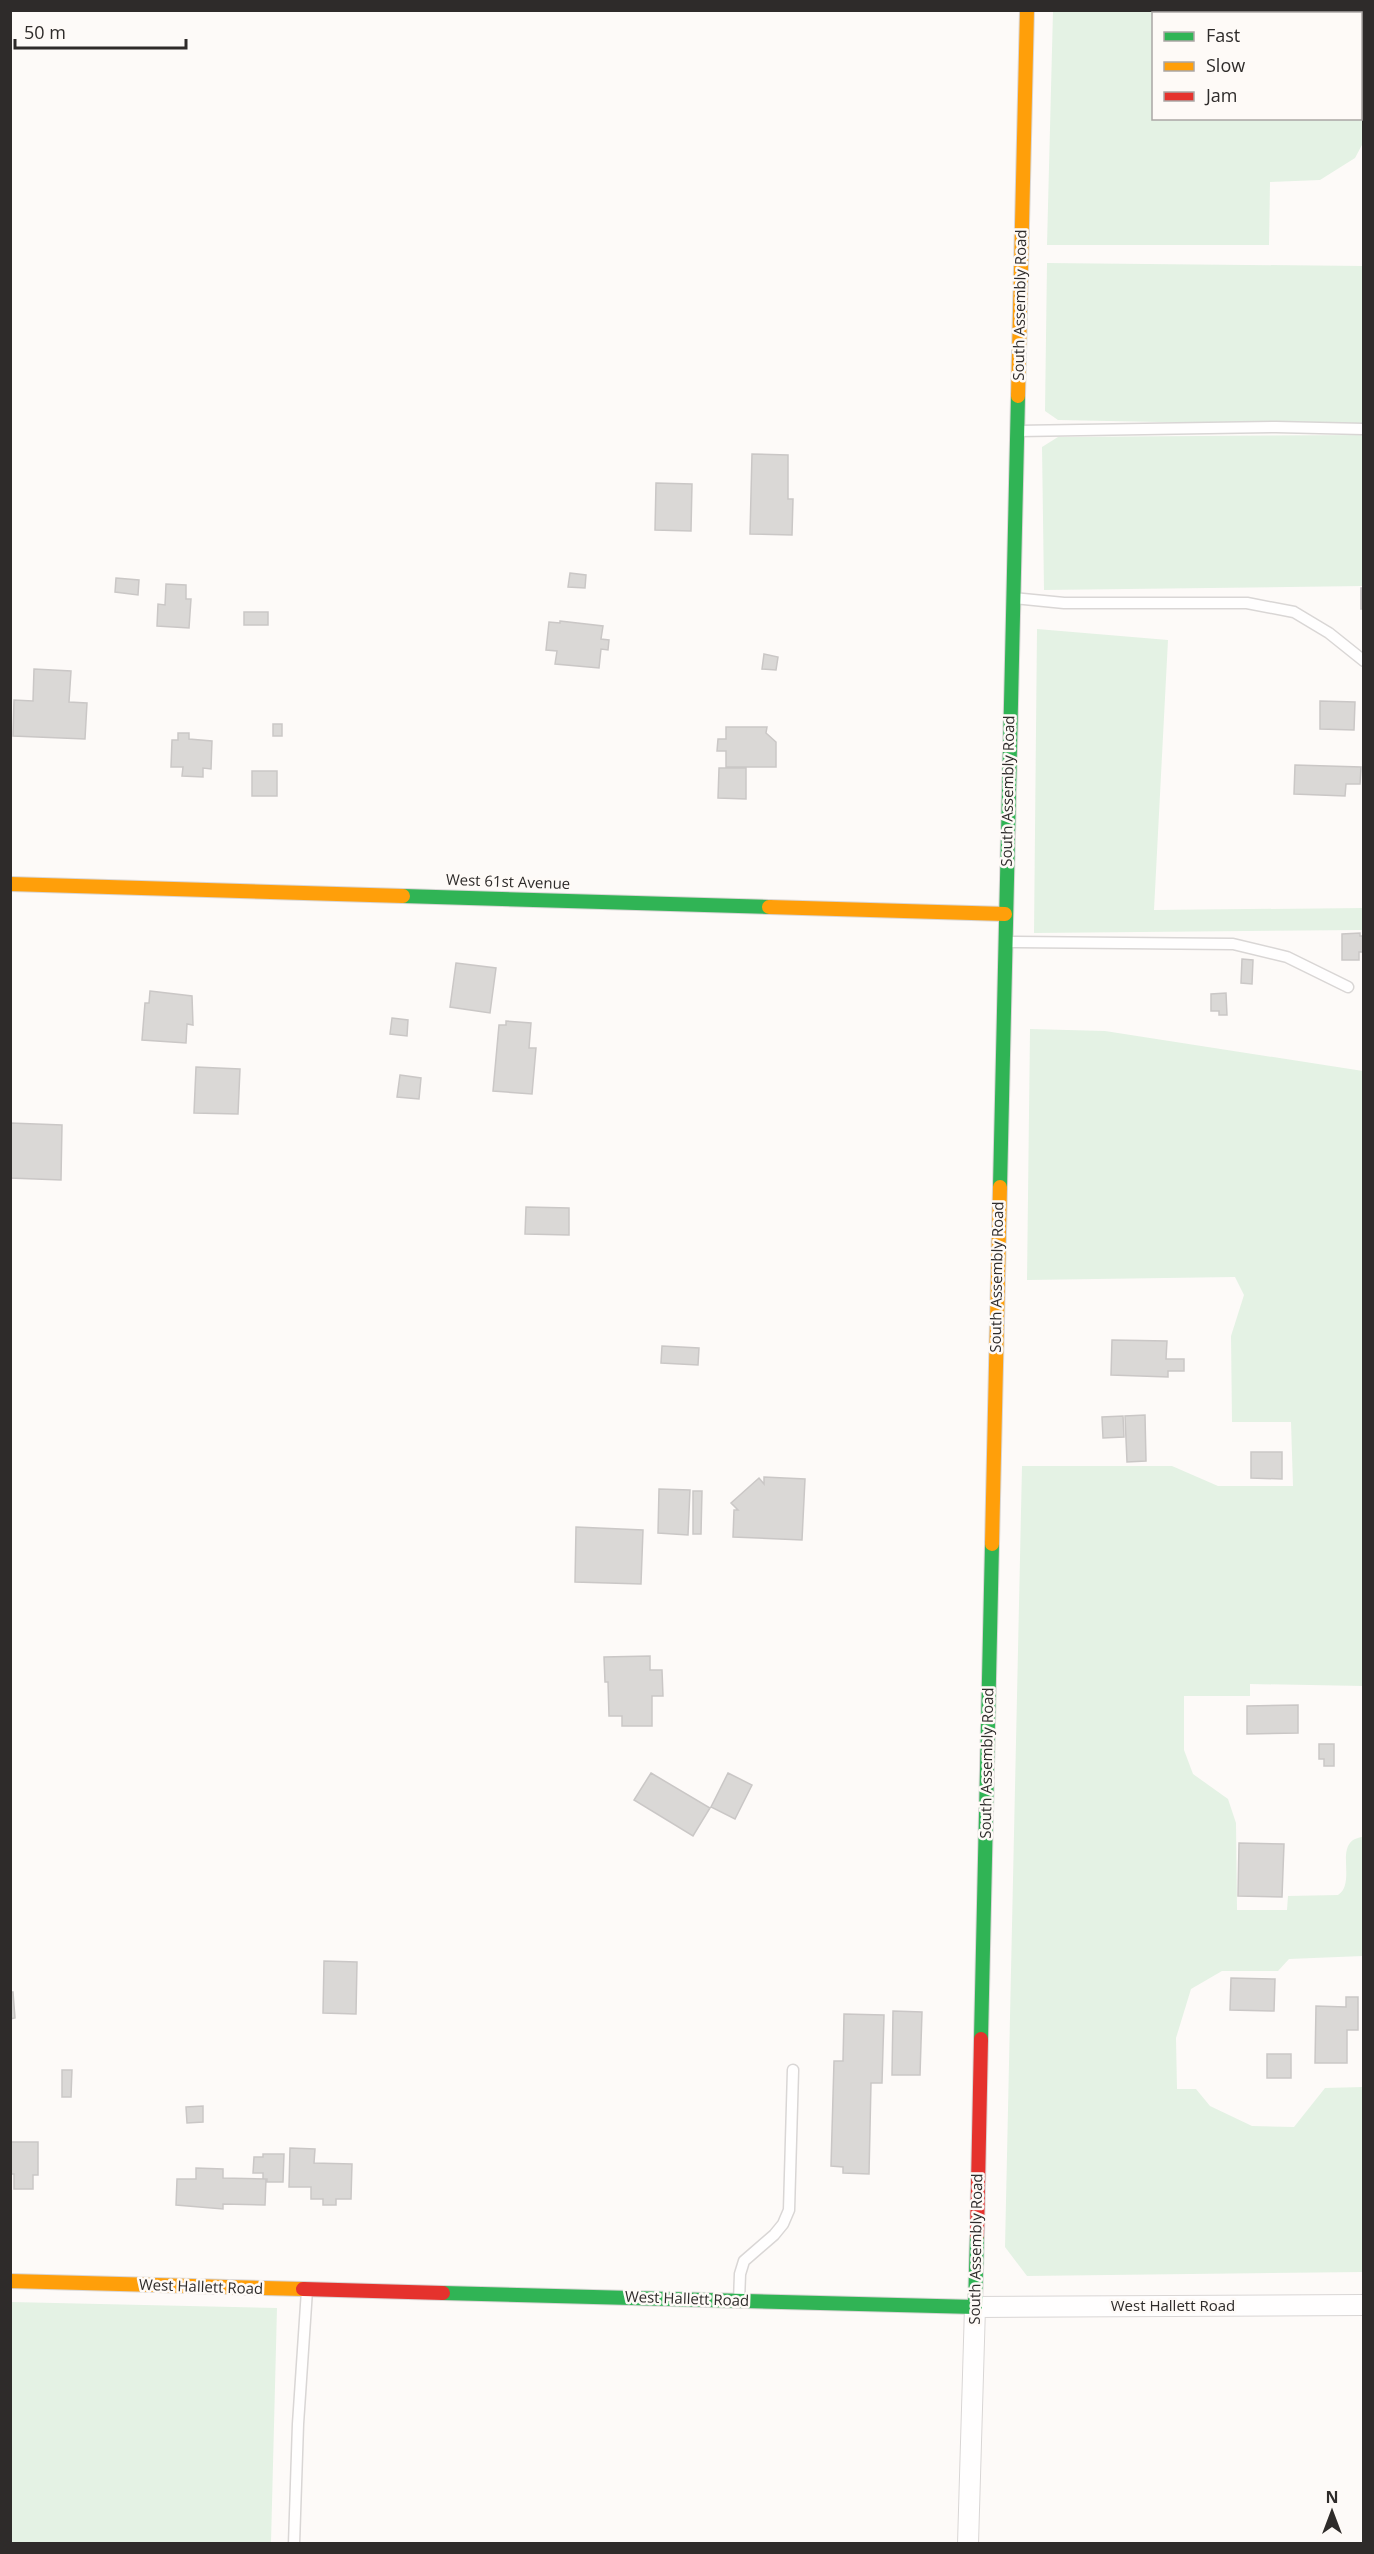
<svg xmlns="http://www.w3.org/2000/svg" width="1374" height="2554" viewBox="0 0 1374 2554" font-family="'Open Sans',sans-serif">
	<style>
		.green { fill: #e4f2e4; fill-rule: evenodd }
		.building { fill: #dad8d6; stroke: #cac7c6; stroke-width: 1.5 }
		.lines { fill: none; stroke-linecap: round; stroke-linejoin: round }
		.lane-casing { stroke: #d9d6d5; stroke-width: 13 }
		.street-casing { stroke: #d9d6d5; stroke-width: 22 }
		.fast-casing { stroke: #d9d6d5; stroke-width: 16 }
		.slow-casing { stroke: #d9d6d5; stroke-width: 16 }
		.jam-casing { stroke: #d9d6d5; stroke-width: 16 }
		.lane { stroke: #fffefe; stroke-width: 10 }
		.street { stroke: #fffefe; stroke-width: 20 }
		.fast { stroke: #30b455; stroke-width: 14 }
		.slow { stroke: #ff9f0a; stroke-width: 14 }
		.jam { stroke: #e5322d; stroke-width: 14 }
		.labels { text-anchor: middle; stroke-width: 5; stroke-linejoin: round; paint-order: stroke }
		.street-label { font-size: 15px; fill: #2e2b2a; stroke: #fefaf7 }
	</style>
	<rect width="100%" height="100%" fill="#fdfaf8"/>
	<path class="green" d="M1053,11H1363V143L1355,158L1320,180L1270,182L1269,245H1047ZM1154,14H1360V118H1154Z
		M1047,263L1363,266V426L1058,420L1045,411Z
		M1363,435V586L1044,590L1042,447L1058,437Z
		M1037,629L1168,640L1154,910L1363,908V930L1034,933Z
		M1030,1029L1105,1031L1363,1071V1686L1250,1684V1696H1184V1750L1193,1774L1228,1799L1236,1823L1237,1910H1287L1288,1896L1338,1895C1358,1882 1331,1840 1363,1837V1956L1289,1959L1278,1971H1222L1191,1989L1176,2038L1177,2089H1196L1210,2106L1252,2126L1294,2127L1325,2088L1363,2087V2272L1027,2276L1005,2247L1022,1466H1172L1218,1486H1293L1291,1422H1232L1231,1336L1244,1295L1235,1277L1027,1280Z
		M11,2302L277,2308L271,2543H11Z"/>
	<path class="building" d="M752,454L788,455V499H793L792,535L750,534Z
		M656,483L692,484L691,531L655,530Z
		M570,573L586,575L585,588L568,587Z
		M116,578L139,580L138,595L115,592Z
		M166,584L186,585V599H191L189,628L157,626L158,604L165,605Z
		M1361,588H1364V609H1361Z
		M244,612H268V625H244Z
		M560,621L603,626L601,639L609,640L608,650L601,649L599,668L555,664L557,651L546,650L549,622L560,623Z
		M764,654L778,657L776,670L762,669Z
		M34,669L71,671L69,702L87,703L85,739L13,736L14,700L33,701Z
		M1320,701L1355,702L1354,730L1320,729Z
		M273,724H282V736H273Z
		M726,727H767L766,733L776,742V767H726V751H717L718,739H726Z
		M178,733H189V739L212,741L211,769L203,768V777L182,776L183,767H171L172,740H178Z
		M1295,765L1361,767L1360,784H1346L1345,796L1294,794Z
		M719,768H746V799L718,798Z
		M252,771H277V796H252Z
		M1360,933V936H1364V952H1359V960H1342V934Z
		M1242,959L1253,960L1252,984L1241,983Z
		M456,963L496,968L490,1013L450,1007Z
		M150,991L192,996L193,1025L187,1024L186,1043L142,1040L145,1003H149Z
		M1226,993L1227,1015H1219V1011H1211V994Z
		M392,1018L408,1020L407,1036L390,1034Z
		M506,1021L531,1023L529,1048H536L532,1094L493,1091L499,1025H506Z
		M196,1067L240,1069L238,1114L194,1113Z
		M400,1075L421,1078L419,1099L397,1097Z
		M10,1123L62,1125L61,1180L10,1178Z
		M526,1207L569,1208V1235L525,1234Z
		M1112,1340L1167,1341L1166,1359H1184V1371H1168V1377L1111,1375Z
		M662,1346L699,1348L698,1365L661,1363Z
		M1145,1415L1146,1461L1127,1462L1125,1416Z
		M1123,1416L1124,1437L1103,1438L1102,1417Z
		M1251,1452H1282V1479L1251,1478Z
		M764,1477L805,1479L802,1540L733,1537L734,1510H738L731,1503L759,1478L764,1484Z
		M659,1489L690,1490L688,1535L658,1533Z
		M693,1491H702L701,1534H693Z
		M576,1527L643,1530L641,1584L575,1582Z
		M650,1656V1670H662L663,1696H652V1726H622V1716H609L608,1682H605L604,1657Z
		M1298,1705V1733L1247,1734V1706Z
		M1319,1744H1334V1766H1324V1759H1319Z
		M651,1773L710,1808L693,1836L634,1800Z
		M728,1773L752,1785L735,1819L711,1807Z
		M1239,1843L1284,1844L1282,1897L1238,1896Z
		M324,1961L357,1962L356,2014L323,2013Z
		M1231,1978L1275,1979L1274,2011L1230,2010Z
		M10,1992H13L15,2018L10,2019Z
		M1346,1997H1358V2030H1347V2063H1315L1316,2006L1346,2007Z
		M893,2011L922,2012L920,2075H892Z
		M844,2014L884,2015L882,2083H871L869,2174L843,2173V2167L831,2166L834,2061H843Z
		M1267,2054H1291V2078H1267Z
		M62,2070H72L71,2097H62Z
		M203,2106V2122L187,2123L186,2107Z
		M10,2142H38V2175H33V2189H14V2174H10Z
		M290,2148L315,2149L314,2163L352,2164L351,2199H336V2205H323V2199H311V2187H289Z
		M263,2154H284L283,2182H267V2179H263V2173H253L254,2157H263Z
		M196,2168L223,2169V2178L266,2179L265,2205L223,2204V2209L176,2205L177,2179H196Z"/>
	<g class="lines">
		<defs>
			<path id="lane" d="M1017,431L1276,427L1364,429
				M1013,598L1064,603H1247L1294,612L1329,633L1364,661
				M1005,942L1233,944L1287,957L1348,987
				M739,2301L740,2274L744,2261L774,2235L783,2224L789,2210L793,2070
				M294,2544L298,2424L307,2290"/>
			<path id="street" d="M968,2544L975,2307L1364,2305"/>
			<path id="fast" d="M403,896L769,907
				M1000,1187L1018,396
				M981,2039L992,1544
				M443,2293L975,2307L977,2235"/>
			<path id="slow" d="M1018,396L1027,10
				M10,884L403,896
				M769,907L1005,914
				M992,1544L1000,1187
				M10,2281L303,2289"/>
			<path id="jam" d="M977,2235L981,2039
				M303,2289L443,2293"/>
		</defs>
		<use href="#lane" class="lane-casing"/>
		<use href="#street" class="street-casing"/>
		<use href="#fast" class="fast-casing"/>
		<use href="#slow" class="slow-casing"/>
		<use href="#jam" class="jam-casing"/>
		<use href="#lane" class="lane"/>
		<use href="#street" class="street"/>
		<use href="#fast" class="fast"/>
		<use href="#slow" class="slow"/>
		<use href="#jam" class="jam"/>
	</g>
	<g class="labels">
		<g class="street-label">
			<text transform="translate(1020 305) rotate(-89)" y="5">South Assembly Road</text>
			<text transform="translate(1008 791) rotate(-89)" y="5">South Assembly Road</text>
			<text transform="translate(508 882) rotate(2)" y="5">West 61st Avenue</text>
			<text transform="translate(997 1277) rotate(-89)" y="5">South Assembly Road</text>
			<text transform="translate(987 1763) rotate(-89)" y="5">South Assembly Road</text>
			<text transform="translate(976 2249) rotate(-89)" y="5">South Assembly Road</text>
			<text transform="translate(201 2287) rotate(2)" y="5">West Hallett Road</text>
			<text transform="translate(687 2299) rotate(2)" y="5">West Hallett Road</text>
			<text x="1173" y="2311">West Hallett Road</text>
		</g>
	</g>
	<rect width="1374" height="2554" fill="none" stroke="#2e2b2a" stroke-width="24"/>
	<rect x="1152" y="12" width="210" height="108" fill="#fefaf7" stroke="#aba7a5" stroke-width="1.5"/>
	<rect x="1164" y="32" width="30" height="9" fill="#30b455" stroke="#aba7a5" stroke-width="1.5"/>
	<text x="1206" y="42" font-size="18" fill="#2e2b2a">Fast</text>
	<rect x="1164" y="62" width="30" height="9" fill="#ff9f0a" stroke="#aba7a5" stroke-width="1.5"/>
	<text x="1206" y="72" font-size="18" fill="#2e2b2a">Slow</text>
	<rect x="1164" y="92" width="30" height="9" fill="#e5322d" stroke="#aba7a5" stroke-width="1.5"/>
	<text x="1206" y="102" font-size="18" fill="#2e2b2a">Jam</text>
	<g transform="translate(1332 2512)" stroke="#fefaf7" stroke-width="4.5" paint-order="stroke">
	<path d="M0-4.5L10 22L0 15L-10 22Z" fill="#2e2b2a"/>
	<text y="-9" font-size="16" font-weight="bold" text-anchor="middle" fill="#2e2b2a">N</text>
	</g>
	<path d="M15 39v9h171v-9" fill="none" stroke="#2e2b2a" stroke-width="3"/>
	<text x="24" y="39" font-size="18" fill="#2e2b2a" stroke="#fefaf7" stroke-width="4.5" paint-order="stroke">50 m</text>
</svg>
